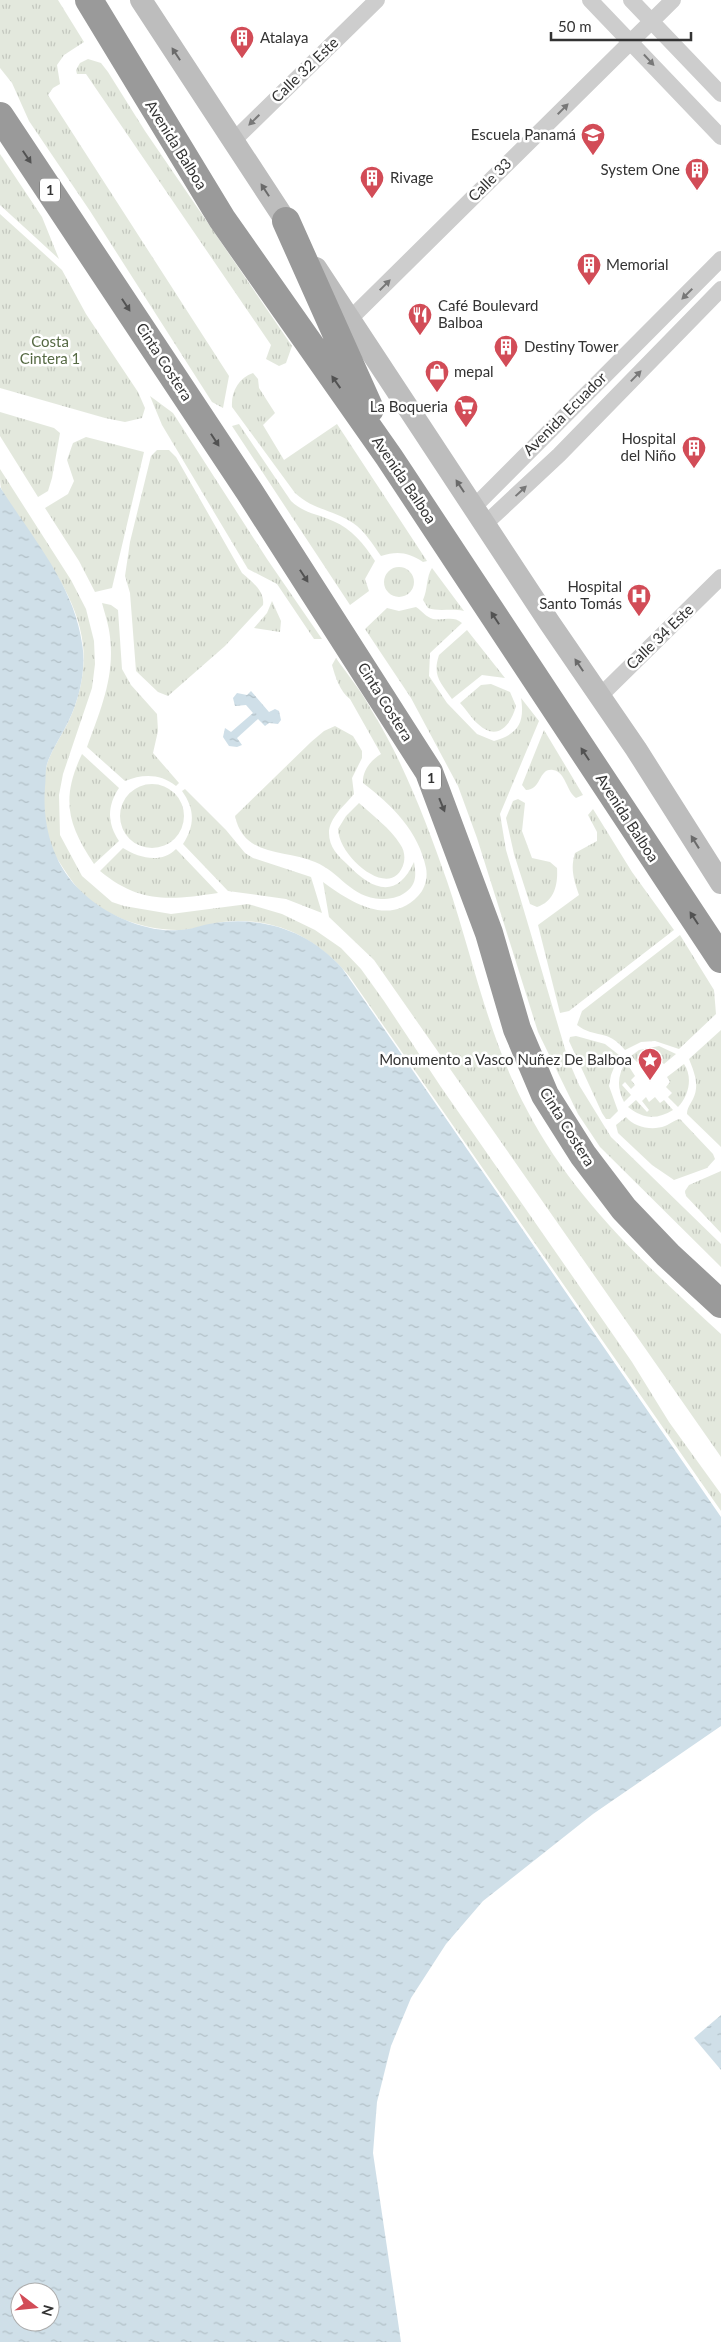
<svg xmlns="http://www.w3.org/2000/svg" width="721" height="2342" viewBox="0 0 721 2342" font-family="Lato,sans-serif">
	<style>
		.grass { fill: url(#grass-tufts) }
		.water { fill: url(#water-ripples); fill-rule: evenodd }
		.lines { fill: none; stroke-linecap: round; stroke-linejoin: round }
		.street { stroke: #cdcdcd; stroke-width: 16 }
		.secondary { stroke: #bdbdbd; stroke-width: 22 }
		.highway { stroke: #9a9a9a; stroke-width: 28 }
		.oneway { fill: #6a6a6a }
		.oneway2 { fill: #787878 }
		.oneway3 { fill: #525252 }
		.labels { text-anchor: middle; stroke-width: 5; stroke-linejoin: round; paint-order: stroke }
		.shield { fill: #fff; stroke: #707070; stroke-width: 1 }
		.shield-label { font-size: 14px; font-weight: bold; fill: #333 }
		.poi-label { font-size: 15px; fill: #333; stroke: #fff; text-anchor: start }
		.street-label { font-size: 15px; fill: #333; stroke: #fff }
		.park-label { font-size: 15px; fill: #566a44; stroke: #fff }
	</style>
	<defs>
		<pattern id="grass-tufts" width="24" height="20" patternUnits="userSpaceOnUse" patternTransform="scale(1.25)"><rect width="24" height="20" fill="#e3e8dd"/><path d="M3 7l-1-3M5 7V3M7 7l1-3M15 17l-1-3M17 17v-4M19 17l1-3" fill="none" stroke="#c3c7be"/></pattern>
		<pattern id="water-ripples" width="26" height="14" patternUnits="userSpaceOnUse" patternTransform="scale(1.25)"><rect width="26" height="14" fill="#cfdfe8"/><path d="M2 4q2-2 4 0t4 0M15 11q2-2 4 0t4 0" fill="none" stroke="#b2c0c7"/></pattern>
	</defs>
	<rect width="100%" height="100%" fill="#fff"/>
	<path class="grass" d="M0,0H58L84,42L64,55L57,65L60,84L53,88L48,95L229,376L223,408L212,402L90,211L29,121L12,83L0,68Z
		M88,59L101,63L108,72L145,131L292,346L286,363L279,366L266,359L271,345L86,74H77L76,70L80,63Z
		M0,154L42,217L59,259L0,205Z
		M0,214L62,270L86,314L138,392L145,408L142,418L125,422L105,418L0,388Z
		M253,373L258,379L259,388L275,413L263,425L284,460L337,424L427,561L423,562C408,552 397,551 381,556C373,545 365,531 353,523C334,510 313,510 295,493L232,407C231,391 239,378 253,373Z
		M150,396L173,413L267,559L322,639H314L277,584L248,569L162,425Z
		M0,412L54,428L60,433L52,478L48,491L38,497L0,436Z
		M239,424L291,501C305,514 316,513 333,521C352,529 364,544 375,561L365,579L369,591L350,605L232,426Z
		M86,437L144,452L112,588L95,592L79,561L45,508L68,494L74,481L67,460L73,443Z
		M157,450H169L176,457L242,573C252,582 265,591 263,605L225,646L168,696L158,692L136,671L130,593L125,576L130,542L151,456Z
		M0,469L71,580L86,609L94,641L95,664L92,688L63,774L59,795L60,835L82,876L112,902L124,906L171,914L248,904L282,914L315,930L341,948L361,969L384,1001L441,1087L632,1362L669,1422L721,1494V1511L349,976C316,937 274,916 222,922C208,924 192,931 177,930C145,930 103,916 80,891C72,882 65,871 58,860C44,840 40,788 47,764C51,752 58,741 64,730C78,706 86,673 83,645C78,598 46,559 21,520C15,510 5,499 1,488C0,483 0,475 0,469Z
		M384 582a15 15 0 1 1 30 0a15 15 0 1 1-30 0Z
		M432,568L464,611C451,608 439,612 428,608L423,600C428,589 426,577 432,568Z
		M272,601L281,621L280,632L254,628L267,613Z
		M102,603L111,605L118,610L122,669L131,685L157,714L158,731L153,753L179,783L176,786C160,773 142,774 125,781L87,747C100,711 115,677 110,637C109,626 105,614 102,603Z
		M416,607C422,611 426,617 433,619C444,621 453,615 462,623L430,653L429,676L447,703L477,734L494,741C518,734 525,723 521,698L539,721L500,814L506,850L568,1059L579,1085L611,1137L721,1244V1267L600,1147L578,1114L538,1032L477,838L458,786L411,698L365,629L387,608L399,611Z
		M467,630L505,678L482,675L452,699C441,683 432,676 439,655Z
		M336,658C348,675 362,692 372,711C404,763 427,824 447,881C473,958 488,1037 527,1110C573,1199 648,1267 721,1334V1457L374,960L329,917L323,882C350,902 389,927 418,896C425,889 428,878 426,868C419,832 392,805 363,783C362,771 371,760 381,754L350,699C340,692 335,676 332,665Z
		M491,684L510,692L516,706C511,725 497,742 478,724C471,718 467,710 460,703L481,685Z
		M335,726L353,736L362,751V758L352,778L354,794C345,805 329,818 329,833C329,847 338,856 348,865C372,890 397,900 414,862C416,874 417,884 406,892C398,898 390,899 381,899C351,898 340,872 315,862C285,849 244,858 235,816L311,742L324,731Z
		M544,730L583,795L576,798C566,791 566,772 553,770C538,768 542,790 526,790L522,785Z
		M82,754L119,788C107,806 107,823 119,841L94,864C67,824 61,798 82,754Z
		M120 816a32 32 0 1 1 64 0a32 32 0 1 1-64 0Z
		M185,789L226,830L245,853L253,858L311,877L322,913L286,899L228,891L183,844C195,825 195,809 182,791Z
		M518,799L525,803L522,831L532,858L550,862L557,868C558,884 555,901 537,907L530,904L514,854L506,818L513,801Z
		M359,803C372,815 391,829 400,844C404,850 405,855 404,862C394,903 339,859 338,829L346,816Z
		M593,809L632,872L674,930L569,1011L560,1013L538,925L579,895C574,880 570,869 575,853L597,841V832L588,815Z
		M123,848C139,858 161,864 176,849L218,893C170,900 140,904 100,871Z
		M680,935L714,990L716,1014L679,1049L655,1041L641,1042L625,1050C607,1028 595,1039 577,1025L582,1011Z
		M721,1030V1147L687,1114C687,1108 690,1105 693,1099C700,1085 694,1072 689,1059Z
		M576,1036L605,1044L619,1055L611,1075L609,1086L618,1111L610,1119H606L602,1113L569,1041L570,1037Z
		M659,1046L676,1054L664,1064L661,1062L655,1066L651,1062L646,1066L641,1060L637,1062L631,1056L639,1050Z
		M626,1062L635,1076L631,1080L635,1085L631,1089L625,1082L622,1085L631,1095L624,1102C617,1088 617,1076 626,1062Z
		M684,1064C693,1077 689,1096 678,1107L668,1097L672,1093L666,1087L670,1082L667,1077Z
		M646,1097L649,1102L655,1097L660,1103L664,1100L673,1110C657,1120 643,1119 628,1107L636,1100L647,1112L649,1110L642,1101Z
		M626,1117C634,1127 652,1131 665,1126C670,1124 674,1120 680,1119L713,1154L715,1159L707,1168L674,1180L652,1165L618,1133L616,1125Z
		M721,1171V1233L686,1196L685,1191L689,1185Z"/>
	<path class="water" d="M0,487C31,536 74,585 82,643C87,671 78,706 64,730C58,741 51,752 47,764C45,771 46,780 45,787C42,826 53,866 83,893C106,915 147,933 179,930C189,930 199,926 209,924C260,915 307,929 342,968L721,1517V1726L593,1814L483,1901L446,1944L411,1998L391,2046L377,2102L373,2153L401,2342H0ZM20,2292H50V2322H20Z
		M251,691L269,712L275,709L279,711L281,720L278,724L269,723L265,726L258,719L237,738L242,745L237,747L229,746L223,737L225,728L231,732L253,713L246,705L235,706L233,698L237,693L247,695Z
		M721,2015V2070L694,2038Z"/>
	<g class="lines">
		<path class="street" d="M590,0L721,137
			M631,0L721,94
			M233,141L377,0
			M350,319L673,0
			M474,507L721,259
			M485,524L559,455L721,289
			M600,696L721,577"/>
		<path class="secondary" d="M141,0L295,235
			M316,268L549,622L636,749L721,883"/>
		<path class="highway" d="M89,0L222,219L389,457L721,959
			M0,116L249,491L429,772L489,933L517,1029L545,1095L583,1155L624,1209L668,1255L721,1304
			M286,221L370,409"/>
	</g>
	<defs><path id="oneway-solid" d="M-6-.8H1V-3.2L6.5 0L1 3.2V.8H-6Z" transform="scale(1.25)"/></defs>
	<g class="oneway">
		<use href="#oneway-solid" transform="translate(176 54) rotate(-123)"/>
		<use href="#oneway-solid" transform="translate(265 190) rotate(-123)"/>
		<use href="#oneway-solid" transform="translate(460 486) rotate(-123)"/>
		<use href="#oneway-solid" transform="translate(579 665) rotate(-124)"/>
		<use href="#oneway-solid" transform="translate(695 842) rotate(-122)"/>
	</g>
	<g class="oneway2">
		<use href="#oneway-solid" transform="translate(649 60) rotate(47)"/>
		<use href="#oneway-solid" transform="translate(563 109) rotate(-45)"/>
		<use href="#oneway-solid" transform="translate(254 120) rotate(136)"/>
		<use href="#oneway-solid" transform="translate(385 285) rotate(-45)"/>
		<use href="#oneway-solid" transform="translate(687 294) rotate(135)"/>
		<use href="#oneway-solid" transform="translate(636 376) rotate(-46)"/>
		<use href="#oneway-solid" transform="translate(521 491) rotate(-43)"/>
	</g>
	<g class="oneway3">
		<use href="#oneway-solid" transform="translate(27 157) rotate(56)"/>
		<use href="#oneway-solid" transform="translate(126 305) rotate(57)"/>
		<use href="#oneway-solid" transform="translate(336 382) rotate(-125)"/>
		<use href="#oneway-solid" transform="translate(215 440) rotate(57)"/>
		<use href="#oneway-solid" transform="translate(304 576) rotate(57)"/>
		<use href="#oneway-solid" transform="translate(495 618) rotate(-123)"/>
		<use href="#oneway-solid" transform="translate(585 754) rotate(-123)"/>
		<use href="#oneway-solid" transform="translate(442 805) rotate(68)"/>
		<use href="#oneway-solid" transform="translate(694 918) rotate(-123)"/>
	</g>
	<defs>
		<symbol id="building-pin" viewBox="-11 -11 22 30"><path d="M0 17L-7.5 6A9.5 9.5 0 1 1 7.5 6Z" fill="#d24c57" stroke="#fff"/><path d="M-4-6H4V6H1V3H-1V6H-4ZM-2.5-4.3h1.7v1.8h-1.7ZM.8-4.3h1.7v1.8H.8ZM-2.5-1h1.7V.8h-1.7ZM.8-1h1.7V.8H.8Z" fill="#fff"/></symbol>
		<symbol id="school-pin" viewBox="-11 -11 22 30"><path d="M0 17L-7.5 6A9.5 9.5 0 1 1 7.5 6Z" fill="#d24c57" stroke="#fff"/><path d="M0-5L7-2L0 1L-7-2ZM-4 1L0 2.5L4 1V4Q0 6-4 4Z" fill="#fff"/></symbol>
		<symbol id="restaurant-pin" viewBox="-11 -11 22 30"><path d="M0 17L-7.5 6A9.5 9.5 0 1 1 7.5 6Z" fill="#d24c57" stroke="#fff"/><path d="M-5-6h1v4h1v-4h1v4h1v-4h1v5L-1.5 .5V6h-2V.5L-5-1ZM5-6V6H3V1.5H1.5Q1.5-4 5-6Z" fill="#fff"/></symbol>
		<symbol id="shop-pin" viewBox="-11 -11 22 30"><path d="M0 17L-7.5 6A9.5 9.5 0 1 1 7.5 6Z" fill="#d24c57" stroke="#fff"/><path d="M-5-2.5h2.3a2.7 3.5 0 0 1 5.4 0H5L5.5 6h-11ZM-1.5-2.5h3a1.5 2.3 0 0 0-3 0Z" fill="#fff"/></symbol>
		<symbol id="supermarket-pin" viewBox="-11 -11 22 30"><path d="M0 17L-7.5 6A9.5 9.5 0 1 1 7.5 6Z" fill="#d24c57" stroke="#fff"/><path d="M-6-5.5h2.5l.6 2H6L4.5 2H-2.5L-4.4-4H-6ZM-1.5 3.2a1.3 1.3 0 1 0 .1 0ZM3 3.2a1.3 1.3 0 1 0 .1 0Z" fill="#fff"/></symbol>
		<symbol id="hospital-pin" viewBox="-11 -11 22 30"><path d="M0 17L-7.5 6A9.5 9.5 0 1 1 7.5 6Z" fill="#d24c57" stroke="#fff"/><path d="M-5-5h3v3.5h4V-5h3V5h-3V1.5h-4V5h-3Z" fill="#fff"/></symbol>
		<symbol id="sight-pin" viewBox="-11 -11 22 30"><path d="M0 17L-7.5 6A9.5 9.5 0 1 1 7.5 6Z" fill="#d24c57" stroke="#fff"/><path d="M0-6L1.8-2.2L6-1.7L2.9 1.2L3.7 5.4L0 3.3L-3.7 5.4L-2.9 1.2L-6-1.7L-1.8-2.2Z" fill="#fff"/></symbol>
	</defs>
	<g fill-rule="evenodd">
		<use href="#building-pin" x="228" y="24" width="28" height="38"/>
		<use href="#school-pin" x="579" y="121" width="28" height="38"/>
		<use href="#building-pin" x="683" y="156" width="28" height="38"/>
		<use href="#building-pin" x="358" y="164" width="28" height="38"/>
		<use href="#building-pin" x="575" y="251" width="28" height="38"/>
		<use href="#restaurant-pin" x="406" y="301" width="28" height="38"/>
		<use href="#building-pin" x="492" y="333" width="28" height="38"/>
		<use href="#shop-pin" x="423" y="358" width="28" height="38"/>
		<use href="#supermarket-pin" x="452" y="393" width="28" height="38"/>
		<use href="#building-pin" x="680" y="434" width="28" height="38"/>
		<use href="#hospital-pin" x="625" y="582" width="28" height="38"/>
		<use href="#sight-pin" x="636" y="1046" width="28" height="38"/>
	</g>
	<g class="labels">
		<g class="shield">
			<rect x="40" y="178.5" width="20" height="23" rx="4"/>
			<rect x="421" y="766.5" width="20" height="23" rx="4"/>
		</g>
		<g class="shield-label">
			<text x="50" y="195">1</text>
			<text x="431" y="783">1</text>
		</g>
		<g class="poi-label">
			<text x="260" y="43">Atalaya</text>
			<text x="576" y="140" text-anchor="end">Escuela Panamá</text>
			<text x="680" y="175" text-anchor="end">System One</text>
			<text x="390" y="183">Rivage</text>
			<text x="606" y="270">Memorial</text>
			<text x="438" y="311">Café Boulevard<tspan x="438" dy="17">Balboa</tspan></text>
			<text x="524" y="352">Destiny Tower</text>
			<text x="454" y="377">mepal</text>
			<text x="448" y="412" text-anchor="end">La Boqueria</text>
			<text x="676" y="444" text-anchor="end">Hospital<tspan x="676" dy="17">del Niño</tspan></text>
			<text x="622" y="592" text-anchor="end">Hospital<tspan x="622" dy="17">Santo Tomás</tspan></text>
			<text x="632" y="1065" text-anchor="end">Monumento a Vasco Nuñez De Balboa</text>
		</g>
		<g class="street-label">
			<text transform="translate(305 70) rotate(-44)" y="5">Calle 32 Este</text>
			<text transform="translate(176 145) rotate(58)" y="5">Avenida Balboa</text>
			<text transform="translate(490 180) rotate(-45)" y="5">Calle 33</text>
			<text transform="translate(164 362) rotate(57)" y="5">Cinta Costera</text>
			<text transform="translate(565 414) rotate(-45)" y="5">Avenida Ecuador</text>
			<text transform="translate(404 480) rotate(56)" y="5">Avenida Balboa</text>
			<text transform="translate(660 637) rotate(-44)" y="5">Calle 34 Este</text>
			<text transform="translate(385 702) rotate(58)" y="5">Cinta Costera</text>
			<text transform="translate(627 818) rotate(57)" y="5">Avenida Balboa</text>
			<text transform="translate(567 1127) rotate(58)" y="5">Cinta Costera</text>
		</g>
		<g class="park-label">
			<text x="50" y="347">Costa<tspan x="50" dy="17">Cintera 1</tspan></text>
		</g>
	</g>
	<g transform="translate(35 2307) rotate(106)"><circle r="24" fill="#ffffff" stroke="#adadad"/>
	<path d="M0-4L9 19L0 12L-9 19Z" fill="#d24c57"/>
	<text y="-8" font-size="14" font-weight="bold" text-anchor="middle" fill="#333333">N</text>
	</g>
	<path d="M551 32v8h140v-8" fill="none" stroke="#333333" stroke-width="2.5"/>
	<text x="558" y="32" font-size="15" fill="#333333" stroke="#ffffff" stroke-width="4" paint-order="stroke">50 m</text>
</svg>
